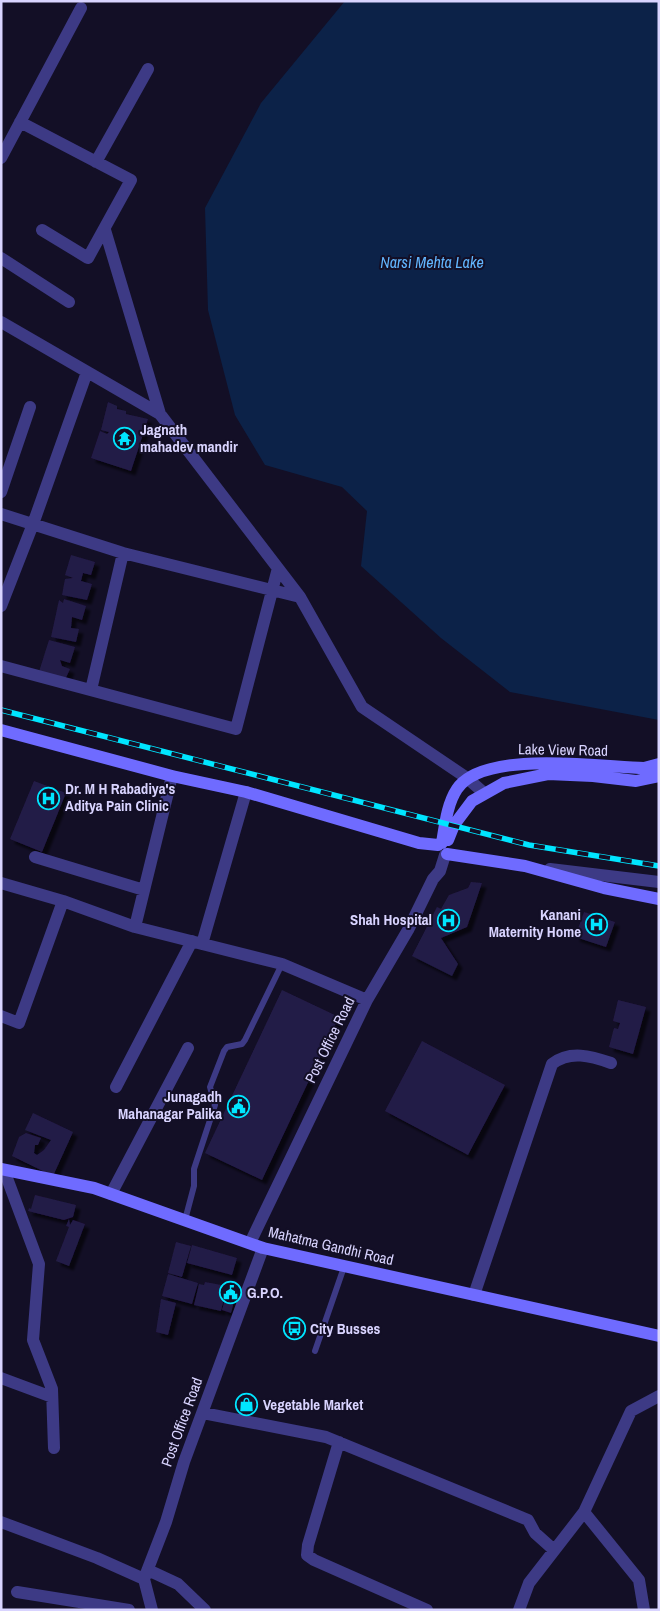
<svg xmlns="http://www.w3.org/2000/svg" width="660" height="1611" viewBox="0 0 660 1611" font-family="'Archivo Narrow',sans-serif">
	<style>
		.water { fill: #0c2248 }
		.building { fill: #241b47; filter: url(#shadow) }
		.lines { fill: none; stroke-linecap: round; stroke-linejoin: round }
		.lane { stroke: #3d3a85; stroke-width: 6 }
		.street { stroke: #3d3a85; stroke-width: 12 }
		.secondary { stroke: #6f6bff; stroke-width: 12 }
		.rail-casing { stroke: #00e5ff; stroke-width: 5.5 }
		.rail { stroke: #130f26; stroke-width: 4; stroke-dasharray: 11; stroke-linecap: butt }
		.labels { text-anchor: middle; stroke-width: 4; stroke-linejoin: round; paint-order: stroke }
		.poi-label { font-size: 15px; font-weight: bold; fill: #d9d4ff; stroke: #130f26; text-anchor: start }
		.street-label { font-size: 15px; fill: #d9d4ff; stroke: #130f26 }
		.water-label { font-size: 16px; font-style: italic; fill: #62b6ff; stroke: #130f26 }
	</style>
	<defs>
		<filter id="shadow"><feDropShadow dx="4.5" dy="4.5" stdDeviation="1" flood-color="#0009"/></filter>
	</defs>
	<rect width="100%" height="100%" fill="#130f26"/>
	<path class="water" d="M345,1H659V720L510,692L441,638L361,566L367,511L342,487L265,465L235,415L208,310L205,208L261,103Z"/>
	<path class="building" d="M108,402L117,406V409L126,411V414L148,419L131,471L91,458L100,431L107,434L109,432L101,430Z
		M71,555L95,562L91,575L83,573L81,581L92,584L87,600L62,595L65,579L73,578L65,575Z
		M64,599L86,606L82,620L72,617L71,628L79,629L76,642L51,637L59,600L63,603Z
		M49,640L75,647L70,663L60,660L62,666L70,669L64,682L38,675Z
		M34,781L66,793L42,852L10,839Z
		M471,882L482,883L467,927L441,938L458,964L452,976L412,956L437,907L441,909L449,895L468,888Z
		M584,912L615,922L606,947L575,937Z
		M282,990L339,1017L262,1180L205,1153Z
		M618,1000L646,1007L633,1054L609,1047L614,1028L618,1029L620,1023L613,1021Z
		M422,1041L505,1085L468,1155L385,1111Z
		M33,1113L73,1132L53,1176L12,1156L19,1137L26,1133L41,1138L38,1145H35L34,1153L37,1155L44,1150L51,1140L25,1130Z
		M35,1195L76,1205L73,1217L64,1220L28,1211L29,1208L31,1209Z
		M69,1219L70,1225L73,1220L85,1224L69,1266L56,1261L69,1227L66,1226Z
		M176,1242L191,1246L182,1277L168,1273Z
		M192,1245L237,1258L232,1275L187,1263Z
		M168,1274L198,1283L192,1304L162,1296Z
		M205,1282L227,1286L221,1311L194,1305L199,1284L204,1285Z
		M228,1288L237,1290L231,1313L222,1310Z
		M161,1299L176,1303L168,1335L156,1332Z"/>
	<g class="lines">
		<path class="lane" d="M185,1220L194,1186V1169L215,1105L210,1087L224,1051L227,1047L242,1044L245,1040L282,964
			M315,1351L344,1267"/>
		<path class="street" d="M20,122L131,180L88,258L42,230
			M1,158L81,8
			M96,162L148,69
			M105,230L160,414L300,597L362,707L467,778L484,793
			M1,258L69,302
			M1,322L160,414
			M1,492L30,407
			M1,514L123,553L300,597
			M1,606L33,524L87,372
			M1,666L236,729L278,568
			M91,690L123,553
			M35,857L144,890
			M550,869L659,882
			M1,883L63,901L135,927L282,964L367,1000
			M135,927L172,776
			M202,944L246,792
			M1,1016L19,1023L63,901
			M116,1087L192,941
			M4,1170L39,1264L33,1340L52,1389L54,1448
			M111,1194L188,1048
			M250,1243L367,1000L408,930L433,879L440,871L445,855
			M474,1295L552,1064C570,1050 591,1056 611,1063
			M1,1378L52,1397
			M203,1413L326,1437L528,1520L535,1533L554,1550
			M339,1442L308,1545L307,1555L314,1560L427,1610
			M584,1512L639,1580L644,1610
			M1,1522L97,1558L144,1579L152,1610
			M148,1570L178,1584L205,1610
			M144,1579L166,1522L184,1462L263,1248
			M17,1592L129,1610
			M519,1610L529,1583L584,1512L631,1411L659,1396"/>
		<path class="secondary" d="M1,730L172,776L246,792L419,843L438,845
			M448,840L454,825L472,801L504,783L548,774L593,776L636,781L659,776
			M442,843C445,825 447,804 457,789C484,749 601,767 644,768L659,764
			M447,854L525,866L604,888L659,899
			M1,1169L94,1188L263,1248L659,1336"/>
		<defs>
			<path id="rail" d="M1,710L529,845L659,866"/>
		</defs>
		<use href="#rail" class="rail-casing"/>
		<use href="#rail" class="rail"/>
	</g>
	<defs>
		<symbol id="temple-ring" viewBox="-11 -11 22 22"><circle r="9.5" fill="#130f26" stroke="#00e5ff" stroke-width="1.5"/><path d="M0-6L5-2H3V0L6.5 2.5H4V6H1.5V3h-3V6H-4V2.5H-6.5L-3 0V-2H-5Z" fill="#00e5ff"/></symbol>
		<symbol id="hospital-ring" viewBox="-11 -11 22 22"><circle r="9.5" fill="#130f26" stroke="#00e5ff" stroke-width="1.5"/><path d="M-5-5h3v3.5h4V-5h3V5h-3V1.5h-4V5h-3Z" fill="#00e5ff"/></symbol>
		<symbol id="civic-ring" viewBox="-11 -11 22 22"><circle r="9.5" fill="#130f26" stroke="#00e5ff" stroke-width="1.5"/><path d="M-.6-6.5H3V-4.5H.6V-3L4-1V1h2V6H-6V1h2V-1L-.6-3ZM-1.2 2.5V6h2.4V2.5Z" fill="#00e5ff"/></symbol>
		<symbol id="bus-ring" viewBox="-11 -11 22 22"><circle r="9.5" fill="#130f26" stroke="#00e5ff" stroke-width="1.5"/><path d="M-5-6H5V4H4V6H2V4H-2V6H-4V4H-5ZM-3.5-4V0h7V-4ZM-3.5 1.2v1.5H-2V1.2ZM2 1.2v1.5H3.5V1.2Z" fill="#00e5ff"/></symbol>
		<symbol id="shop-ring" viewBox="-11 -11 22 22"><circle r="9.5" fill="#130f26" stroke="#00e5ff" stroke-width="1.5"/><path d="M-5-2.5h2.3a2.7 3.5 0 0 1 5.4 0H5L5.5 6h-11ZM-1.5-2.5h3a1.5 2.3 0 0 0-3 0Z" fill="#00e5ff"/></symbol>
	</defs>
	<g fill-rule="evenodd">
		<use href="#temple-ring" x="112" y="426" width="25" height="25"/>
		<use href="#hospital-ring" x="36" y="786" width="25" height="25"/>
		<use href="#hospital-ring" x="436" y="908" width="25" height="25"/>
		<use href="#hospital-ring" x="584" y="912" width="25" height="25"/>
		<use href="#civic-ring" x="226" y="1094" width="25" height="25"/>
		<use href="#civic-ring" x="218" y="1280" width="25" height="25"/>
		<use href="#bus-ring" x="282" y="1316" width="25" height="25"/>
		<use href="#shop-ring" x="234" y="1392" width="25" height="25"/>
	</g>
	<g class="labels">
		<g class="poi-label">
			<text x="140" y="435">Jagnath<tspan x="140" dy="17">mahadev mandir</tspan></text>
			<text x="65" y="794">Dr. M H Rabadiya's<tspan x="65" dy="17">Aditya Pain Clinic</tspan></text>
			<text x="581" y="920" text-anchor="end">Kanani<tspan x="581" dy="17">Maternity Home</tspan></text>
			<text x="432" y="925" text-anchor="end">Shah Hospital</text>
			<text x="222" y="1102" text-anchor="end">Junagadh<tspan x="222" dy="17">Mahanagar Palika</tspan></text>
			<text x="247" y="1298">G.P.O.</text>
			<text x="310" y="1334">City Busses</text>
			<text x="263" y="1410">Vegetable Market</text>
		</g>
		<g class="street-label">
			<text transform="translate(563 750) rotate(1)" y="5">Lake View Road</text>
			<text transform="translate(330 1040) rotate(-64)" y="5">Post Office Road</text>
			<text transform="translate(331 1246) rotate(13)" y="5">Mahatma Gandhi Road</text>
			<text transform="translate(182 1422) rotate(-70)" y="5">Post Office Road</text>
		</g>
		<g class="water-label">
			<text x="432" y="268">Narsi Mehta Lake</text>
		</g>
	</g>
	<rect width="660" height="1611" fill="none" stroke="#d9d4ff" stroke-width="5"/>
</svg>
